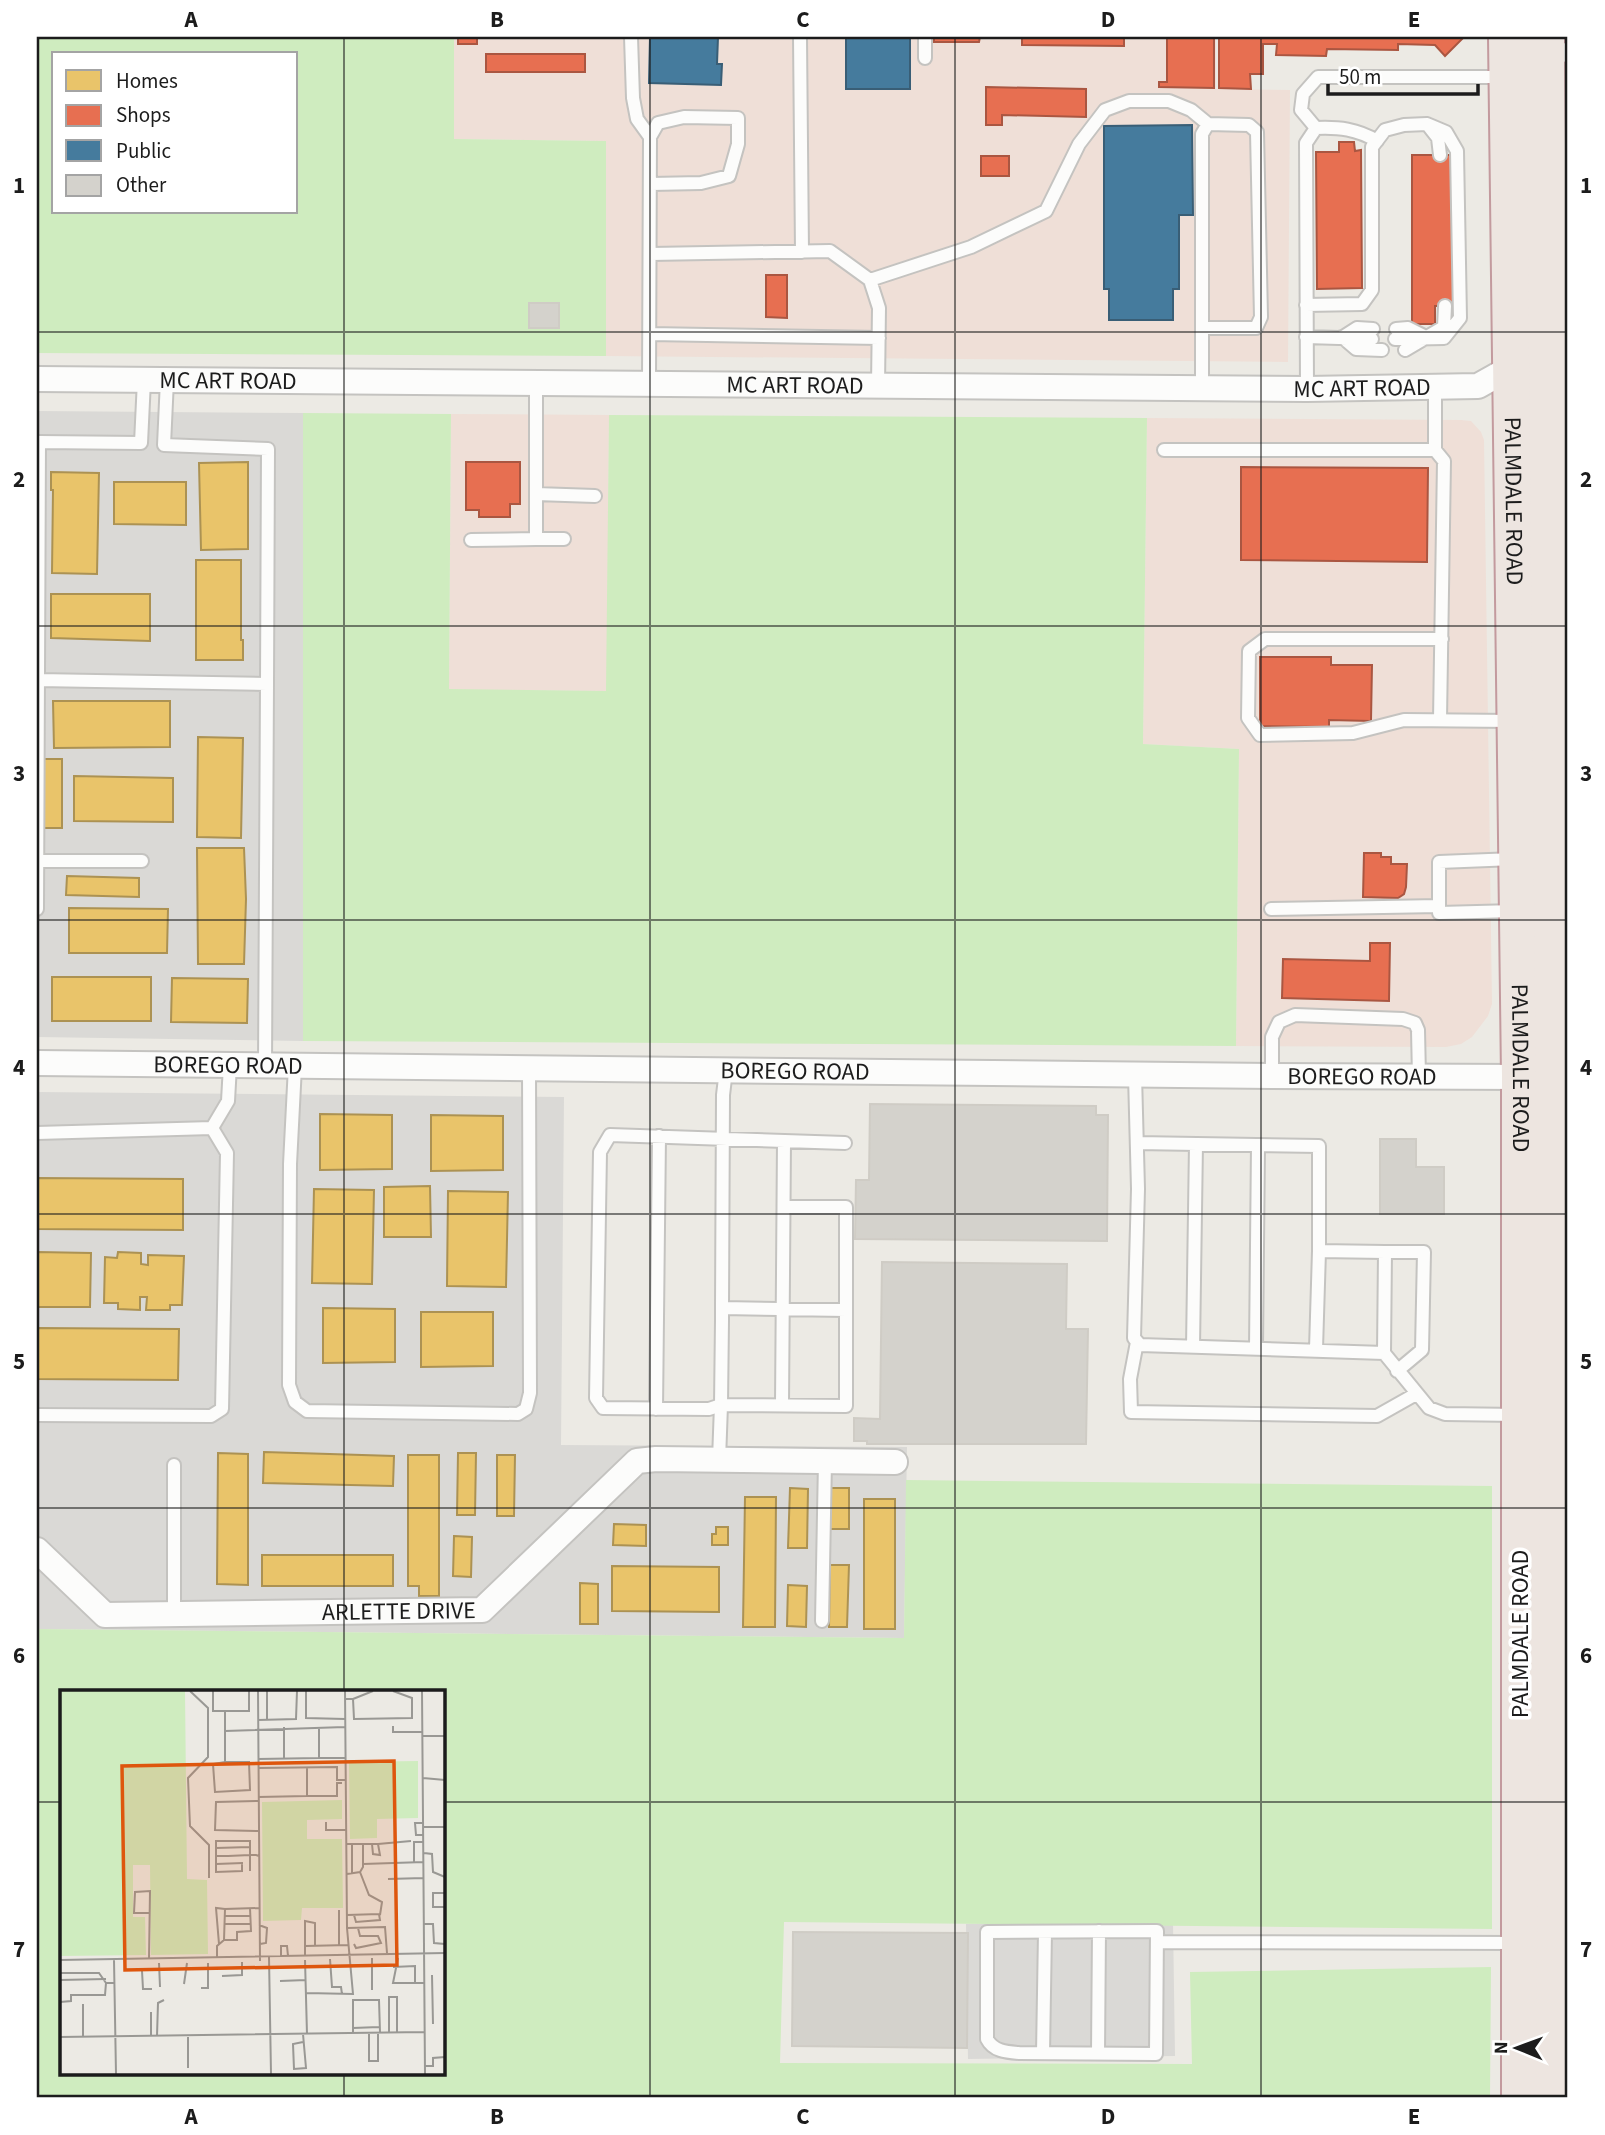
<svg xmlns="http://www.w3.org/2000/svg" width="1605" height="2135" viewBox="0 0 1605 2135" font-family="'Source Sans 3',sans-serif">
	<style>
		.residential { fill: #dad9d6 }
		.commercial { fill: #efdfd7 }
		.grass { fill: #cfecbf; fill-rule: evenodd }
		.homes { fill: #e9c46a; stroke: #ac9253; stroke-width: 2 }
		.shops { fill: #e76f51; stroke: #aa5641; stroke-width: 2 }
		.public { fill: #457b9d; stroke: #395e76; stroke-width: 2 }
		.building { fill: #d4d2cc; stroke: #cfccc5; stroke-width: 2 }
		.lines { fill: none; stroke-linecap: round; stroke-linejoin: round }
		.service-casing { stroke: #c4c3c0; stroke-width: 16 }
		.minor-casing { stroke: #c4c3c0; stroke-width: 28 }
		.trunk-casing { stroke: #c39a9e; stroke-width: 42 }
		.service { stroke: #fcfcfb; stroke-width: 12 }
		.minor { stroke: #fcfcfb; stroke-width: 24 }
		.trunk { stroke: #ede5e0; stroke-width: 38 }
		.grid { fill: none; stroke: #1c1c1c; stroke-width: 2; stroke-opacity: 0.55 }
		.labels { text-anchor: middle; stroke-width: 7; stroke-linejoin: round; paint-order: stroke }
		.street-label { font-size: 24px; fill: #1c1c1c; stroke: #fff }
		.inset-road { fill: none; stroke: #999894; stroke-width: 2 }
		.view { fill: #de560d; fill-opacity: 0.15; stroke: #de560d; stroke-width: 3.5 }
		.inset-edge { fill: none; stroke: #1c1c1c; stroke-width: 3.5 }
		.neatline { fill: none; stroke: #1c1c1c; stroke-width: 2.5 }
		.grid-label { font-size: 23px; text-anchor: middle; font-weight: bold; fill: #1c1c1c }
	</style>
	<rect width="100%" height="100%" fill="#eceae4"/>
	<path class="residential" d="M37,411L303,413V1041L37,1037Z
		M37,1092L564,1097L561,1445L907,1447L904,1638L37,1629Z
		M1173,1922L1175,2056L968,2059L966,1924Z"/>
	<path class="commercial" d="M454,37H1216V89L1290,90L1288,362L606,356V141L454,139Z
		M451,414L609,415L607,691L449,690Z
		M1147,418L1461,420L1471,421L1481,432L1484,440L1492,1004L1488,1016L1472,1037L1461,1044L1446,1047L1236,1046L1239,749L1143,744Z"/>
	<path class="grass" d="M37,37H454V139L606,141V356L37,353ZM54,54H296V212H54Z
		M303,413L451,414L449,689L606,691L609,415L1147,418L1143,744L1239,749L1236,1046L303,1041Z
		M906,1480L1492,1486V1929L784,1922L780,2063L1192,2064L1190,1972L1491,1967L1490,2098H37V1629L904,1638ZM61,1692H443V2074H61Z"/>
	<path class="homes" d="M248,462V549L201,550L199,463Z
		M51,472L99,473L97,574L52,573L53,490H51Z
		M114,482H186V525L114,524Z
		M196,560H241V640H243V660H196Z
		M51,594H150V641L51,638Z
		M53,701H170V747L54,748Z
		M198,737L243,738L241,838L197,837Z
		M42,759H62V828H42Z
		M74,776L173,778V822L74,821Z
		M197,848H244L246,899L244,964H198Z
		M67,876L139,878V897L66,895Z
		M69,908L168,909L167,953H69Z
		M52,977H151V1021H52Z
		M172,978L248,979L247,1023L171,1022Z
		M320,1114L392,1115V1169L320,1170Z
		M431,1115L503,1116V1170L431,1171Z
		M37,1178L183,1179V1230L37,1229Z
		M430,1186L431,1237H384V1187Z
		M314,1189L374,1190L372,1284L312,1283Z
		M448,1191L508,1192L506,1287L447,1286Z
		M37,1252L91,1253L90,1307H37Z
		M118,1252L141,1253V1264L148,1265V1255L184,1256L182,1305H170V1310H146L147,1297H140V1310L118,1309V1303H104L105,1257L117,1258Z
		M323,1308L395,1309V1362L323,1363Z
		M421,1312H493V1366L421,1367Z
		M37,1328L179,1329L178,1380L37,1379Z
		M264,1452L394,1456L393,1486L263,1483Z
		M218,1453L248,1454V1585L217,1584Z
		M458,1453H476L475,1515H457Z
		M408,1455H439V1596H419V1586H408Z
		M497,1455H515L514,1516H497Z
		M790,1488L808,1489L807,1548H788Z
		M830,1488H849V1529H830Z
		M745,1497H776L775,1627H743Z
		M864,1499H895V1629H864Z
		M614,1524L646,1525V1546L613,1545Z
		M716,1527H728V1545H712V1534H716Z
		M454,1536L472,1537L471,1577L453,1576Z
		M262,1555H393V1586H262Z
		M830,1565H849L847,1627H829Z
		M612,1566L719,1567V1612L612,1611Z
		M580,1583L598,1584V1624H580Z
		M788,1585L807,1586L806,1627L787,1626Z"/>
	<path class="shops" d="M458,37H477V44H458Z
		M934,37H980L979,42H934Z
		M1022,37H1124V46L1022,45Z
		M1167,37H1214V88L1159,87V82H1167Z
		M1219,37H1464L1445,56L1435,45L1398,44V50L1327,49L1326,56L1276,55L1277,44H1263V74H1250L1251,89L1219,88Z
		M486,54H585V72H486Z
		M986,87L1086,89V117L1002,115V125H986Z
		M1339,142H1354L1355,151L1361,150L1362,288L1317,289L1316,152H1339Z
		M1412,155H1453V306H1435V324H1412Z
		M981,156H1009V176H981Z
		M766,275H787V318L766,317Z
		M466,462H520V504H510V517H479V510H466Z
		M1241,467L1428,468L1427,562L1241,560Z
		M1260,657H1331V665H1372L1371,721L1329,720V727L1260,726Z
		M1364,853H1381V857H1391V864H1407L1406,887L1404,894L1398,898L1363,897Z
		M1370,943H1390L1389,1001L1282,998L1283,959L1370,961Z"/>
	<path class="public" d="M650,37H718L717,64H722L721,85L649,83Z
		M846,37H910V89H846Z
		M1192,125L1193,215H1179V289H1173V320H1109V289H1104V126Z"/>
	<path class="building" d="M529,303H559V328H529Z
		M870,1104L1096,1106V1115H1108L1107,1241L855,1239L856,1180H869Z
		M1380,1139H1416V1167H1444V1214H1380Z
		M882,1262L1067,1264L1066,1329H1088L1086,1444H867V1441H854V1418L880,1419Z
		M793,1932L968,1933L967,2048L792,2046Z"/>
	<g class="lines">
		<defs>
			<path id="service" d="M631,37L633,98L637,119L650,137
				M800,37L802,252
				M925,58V37
				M1554,65L1568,48
				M1427,124L1438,138L1440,155
				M1316,128L1301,110L1303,94L1318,77H1504
				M1316,128C1339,127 1357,129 1377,141
				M651,254L830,251L870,280L879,308L878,385
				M870,280L971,247L1046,211L1079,144L1105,110L1129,101H1169L1191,110L1208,124
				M1306,305L1362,304L1372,290V147L1385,130L1404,125L1427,124L1446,132L1457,151L1460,318L1444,338L1395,339
				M1396,329L1408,328L1424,336
				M650,334L879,338
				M1306,337L1372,339
				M1342,337L1356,349L1382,350
				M1343,337L1357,328L1373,329
				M1405,350L1444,327L1445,306
				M649,383L650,137L658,123L684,117L738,118V144L729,176L701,183L651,184
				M1435,386V450L1444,461L1440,720
				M1307,389L1306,143L1316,128
				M1202,390V134L1208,124L1249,125L1257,132L1261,317L1256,328H1203
				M1164,450H1435
				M536,494L595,496
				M536,539H564
				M471,540L536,539V383
				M1442,639H1265L1249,651L1248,718L1260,735L1353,733L1404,720L1513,721
				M38,680L267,684L268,449L164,445L167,380
				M1514,859L1439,862V913L1515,911
				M37,861H142
				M37,909L39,442L141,443L144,380
				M1271,909L1439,906
				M265,1066L267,684
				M295,1066L290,1164L289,1385L295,1402L307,1411L518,1414L526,1409L530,1393L529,1068
				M726,1070L723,1095L722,1308V1320L721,1405L709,1409L603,1408L596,1398L600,1152L610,1135L845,1143
				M1135,1075L1138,1189L1134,1338L1140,1345L1384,1353L1429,1408L1445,1414L1518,1415
				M1272,1076V1037L1279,1022L1295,1015L1403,1019L1415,1023L1418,1030L1419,1077
				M212,1128L228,1101L230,1065
				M37,1133L212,1128L227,1153L222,1409L211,1416L37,1415
				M1137,1143L1319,1146V1251L1385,1252L1384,1353
				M1385,1252H1424L1422,1350L1397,1371
				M722,1308L846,1310
				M1137,1342L1130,1379L1131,1412L1377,1416L1416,1394
				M1193,1347L1196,1144
				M1256,1348L1258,1145
				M1316,1349L1319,1251
				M782,1405L784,1141
				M656,1409L659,1136
				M719,1460L721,1405L846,1406V1207H784
				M174,1465V1614
				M822,1621L825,1461
				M1157,1931L1156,2054L1019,2053C1006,2052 993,2051 987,2039V1932Z
				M1157,1942L1517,1943
				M1043,2053L1045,1932
				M1098,2053L1099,1931"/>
			<g id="minor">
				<path id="s1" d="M37,379L1307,389L1478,386L1512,367L1522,365"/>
				<path id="s2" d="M37,1063L1272,1076L1534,1077"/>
				<path id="s3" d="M37,1550L105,1615L482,1610L637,1461L656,1459L895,1462"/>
			</g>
			<g id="trunk">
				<path id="s4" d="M1508,37L1521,1077V2098"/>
				<path d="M1545,37L1559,1540L1555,2098"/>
			</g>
		</defs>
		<use href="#service" class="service-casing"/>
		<use href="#minor" class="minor-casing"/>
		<use href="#trunk" class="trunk-casing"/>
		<use href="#service" class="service"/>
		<use href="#minor" class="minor"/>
		<use href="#trunk" class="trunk"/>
	</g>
	<path class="grid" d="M344,37V1692M650,37V2098M955,37V2098M1261,37V2098M37,332H1568M37,626H1568M37,920H1568M37,1214H1568M37,1508H1568M37,1802H61M443,1802H1568M344,2074V2098"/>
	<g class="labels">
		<g class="street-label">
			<text dy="8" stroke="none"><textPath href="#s1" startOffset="191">MC ART ROAD</textPath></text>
			<text dy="8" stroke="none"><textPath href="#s1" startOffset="758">MC ART ROAD</textPath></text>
			<text dy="8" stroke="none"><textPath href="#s1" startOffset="1325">MC ART ROAD</textPath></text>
			<text dy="8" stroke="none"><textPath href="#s4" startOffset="464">PALMDALE ROAD</textPath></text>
			<text dy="8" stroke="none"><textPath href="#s2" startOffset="191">BOREGO ROAD</textPath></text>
			<text dy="8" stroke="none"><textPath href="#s4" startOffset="1031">PALMDALE ROAD</textPath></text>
			<text dy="8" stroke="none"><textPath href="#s2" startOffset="758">BOREGO ROAD</textPath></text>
			<text dy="8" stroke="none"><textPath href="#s2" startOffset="1325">BOREGO ROAD</textPath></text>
			<text dy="8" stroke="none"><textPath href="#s3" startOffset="388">ARLETTE DRIVE</textPath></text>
			<text transform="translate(1520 1634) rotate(-90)" y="8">PALMDALE ROAD</text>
		</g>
	</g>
	<g transform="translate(60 1690)">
		<rect width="385" height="385" fill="#eceae4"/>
		<path d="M0,1H125L127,189L147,190L148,264L91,265L90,175H73V227H85L86,265L0,266ZM358,71V128L317,129V148L290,149L289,72ZM282,110V129L247,130V149H282L283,218H242L241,230L203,231L202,112Z" fill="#cfecbf"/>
		<path class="inset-road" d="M130,1L148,18V67L128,88L130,136L149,155V188M153,1V21H165M198,1L200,271M207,1V30M246,1V28L285,29M362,1L365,384M285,9H293L294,29L352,28V8L333,1M293,9L313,1M198,30L236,29L237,1M333,36V42H363M224,37V69M259,37V68H285M165,41L285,37M363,46H385M198,69L259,68M165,72L153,74L155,102L190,100L189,72H165V21H189V1M247,77V106H277V93H282M198,78L277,77V90H286M363,88L385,90M198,107L247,106M198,111L156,112L155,140L199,141M266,132V140H286M363,133H355L356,145H363M363,137H385M286,154H318L320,165L313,164L312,154M292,154V184M318,154L351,151M156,158L190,157M364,163L372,164L373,182L385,187M156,166V182L182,181V173M354,172V152H363M156,174L183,173M303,174L364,172M190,181V151H156V166H168L190,165H196L199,166M300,182L309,205L322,212L320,225M287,184L300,182L303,177V154M328,189L364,188M385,203H373V217H385M279,220V255M89,223H74L75,202L90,201L89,269M287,225L319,224L320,230L296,232L294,225M165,226H190M165,234H191M364,234H373L374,253L385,254M199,235L207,238L206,253L200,254M287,238L325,237L327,263M164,250H177V242L191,241L190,218M159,254L156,218L165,219M294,254L296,258L321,253L318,246H300L298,238M245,256L288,255M221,266V256H227L228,266M245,266V231L255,233V256M209,267L211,384M157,268V256L164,250L165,219L199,218M312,268V300M338,268L333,293H364M270,269L272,297H281L282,304M0,270L385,263M54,270L56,384M245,270L247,344M99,273L100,297M333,277L355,276V293M82,281L83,299H92M0,283H39L46,293M372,285L373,334M162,286L182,285V272M0,290L46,289M220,291L246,290M124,294L127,273M141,298H148V273M246,303L293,304L287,238L285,1M0,312L11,311V305H45L46,293H54M23,314V347M293,338L319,337M329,342V307H337V342M293,343V310H319L320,342M309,343V371H318V342M243,344L246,378L234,379L233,354L243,352M128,345V378M91,346V322M97,346L98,313L104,310M0,347L365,342M365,376H373V368L385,367"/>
		<path class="view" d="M334,71L337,275L65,280L62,76Z"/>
		<rect width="385" height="385" class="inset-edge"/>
	</g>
	<rect width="1605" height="2135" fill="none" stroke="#ffffff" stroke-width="77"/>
	<rect x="52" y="52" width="245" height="161" fill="#ffffff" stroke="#a4a4a4" stroke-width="2"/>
	<rect x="66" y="70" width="35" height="21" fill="#e9c46a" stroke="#a4a4a4" stroke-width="2"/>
	<text x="116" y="88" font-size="21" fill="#1c1c1c">Homes</text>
	<rect x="66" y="105" width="35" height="21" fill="#e76f51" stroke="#a4a4a4" stroke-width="2"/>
	<text x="116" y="122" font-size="21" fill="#1c1c1c">Shops</text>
	<rect x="66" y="140" width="35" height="21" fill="#457b9d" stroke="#a4a4a4" stroke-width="2"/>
	<text x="116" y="158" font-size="21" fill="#1c1c1c">Public</text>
	<rect x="66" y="175" width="35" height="21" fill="#d4d2cc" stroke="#a4a4a4" stroke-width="2"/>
	<text x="116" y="192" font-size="21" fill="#1c1c1c">Other</text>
	<g transform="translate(1517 2048) rotate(271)" stroke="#ffffff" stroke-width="5" paint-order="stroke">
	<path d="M0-5L12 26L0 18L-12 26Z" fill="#1c1c1c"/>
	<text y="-10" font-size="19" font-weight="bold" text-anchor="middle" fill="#1c1c1c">N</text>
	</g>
	<path d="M1328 84v10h150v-10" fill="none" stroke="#1c1c1c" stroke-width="3.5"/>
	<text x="1339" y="84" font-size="21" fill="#1c1c1c" stroke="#ffffff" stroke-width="5" paint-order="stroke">50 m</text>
	<rect x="38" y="38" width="1528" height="2058" class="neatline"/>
	<g class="grid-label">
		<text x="191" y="27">A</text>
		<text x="497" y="27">B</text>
		<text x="803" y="27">C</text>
		<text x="1108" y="27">D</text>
		<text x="1414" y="27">E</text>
		<text x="19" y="193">1</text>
		<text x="1586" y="193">1</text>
		<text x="19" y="487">2</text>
		<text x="1586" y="487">2</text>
		<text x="19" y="781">3</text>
		<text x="1586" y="781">3</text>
		<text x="19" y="1075">4</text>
		<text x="1586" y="1075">4</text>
		<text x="19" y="1369">5</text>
		<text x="1586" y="1369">5</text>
		<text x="19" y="1663">6</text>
		<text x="1586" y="1663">6</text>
		<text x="19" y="1957">7</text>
		<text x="1586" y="1957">7</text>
		<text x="191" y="2124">A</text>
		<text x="497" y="2124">B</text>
		<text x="803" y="2124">C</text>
		<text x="1108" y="2124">D</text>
		<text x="1414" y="2124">E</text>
	</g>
</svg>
